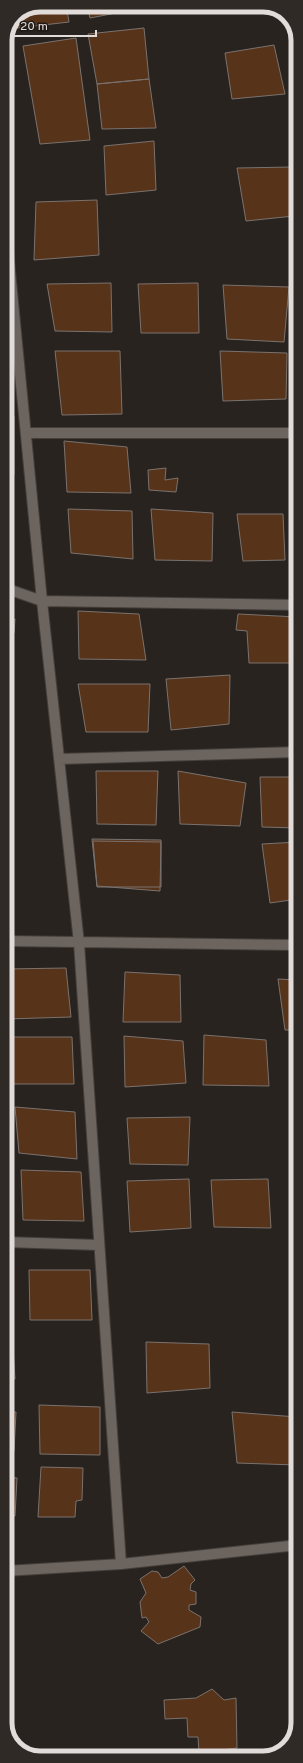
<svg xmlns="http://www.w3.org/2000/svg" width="303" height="1763" viewBox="0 0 303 1763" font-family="Overpass,sans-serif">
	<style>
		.building { fill: #57331a; stroke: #7a726e }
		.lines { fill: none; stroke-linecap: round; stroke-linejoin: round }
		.minor-casing { stroke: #443f3b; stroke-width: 12 }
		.minor { stroke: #6b645f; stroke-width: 10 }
		.rim { fill: none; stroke: #e1dcda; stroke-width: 5 }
	</style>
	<rect width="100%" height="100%" fill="#29231f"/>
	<path class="building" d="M40,5H66L69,22L17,28V14Z
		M87,5H137V9L90,18Z
		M144,28L149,79L97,84L88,34Z
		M76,38L90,140L40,144L23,46Z
		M274,45L285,94L232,99L225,53Z
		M298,59V96H297L291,61Z
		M149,79L156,128L102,129L97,84Z
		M154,141L156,190L106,195L104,146Z
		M292,167L294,216L246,221L237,168Z
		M97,200L99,255L34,260L36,202Z
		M111,283L112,332L55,331L47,284Z
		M198,283L199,333H141L138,284Z
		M223,285L289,287L284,342L227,339Z
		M55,351H120L122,414L62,415Z
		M220,351L287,353L286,399L223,401Z
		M5,414L14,416V475H5Z
		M5,418H6L10,474H5Z
		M64,441L127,447L131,493L67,492Z
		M166,468L165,480L178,478L176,492L149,490L148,470Z
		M5,493L11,546H5Z
		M68,509L132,511L133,559L71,553Z
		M151,509L213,513L212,561L155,560Z
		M237,514H283L285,560L243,561Z
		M78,611L139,614L146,660L79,659Z
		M238,614L298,617V663H249L247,631L236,630Z
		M15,619L14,633H5V620Z
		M230,675L229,724L171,730L166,679Z
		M78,684H150L148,732H86Z
		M96,771H158L156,825L97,824Z
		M178,771L246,783L240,826L180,824Z
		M260,777H298V828L262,827Z
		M92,839L161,840V887H97Z
		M93,841L161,842L160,891L97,886Z
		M298,842V899L270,903L262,844Z
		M66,968L71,1017L6,1019L5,969Z
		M125,972L180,975L181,1022H123Z
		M278,979L298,980V1030H285Z
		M204,1035L266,1040L269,1086L203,1085Z
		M124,1036L183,1041L186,1083L125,1087Z
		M7,1037H72L74,1084H8Z
		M291,1041H298V1092H295Z
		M15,1107L75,1112L77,1159L19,1153Z
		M293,1110H298V1156H296Z
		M190,1117L188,1165L130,1164L127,1118Z
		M21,1170L81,1172L84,1221L23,1220Z
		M294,1175H298V1222H295Z
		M189,1179L191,1228L130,1232L127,1181Z
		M268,1179L271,1228L214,1227L211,1180Z
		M5,1268H9L11,1321H5Z
		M29,1270H90L92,1320H30Z
		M5,1333H12L15,1379H5Z
		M146,1342L209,1344L210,1388L147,1393Z
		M39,1405L100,1407V1455L40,1454Z
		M5,1412H16L14,1451L5,1452Z
		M232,1412L297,1417L296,1465L237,1463Z
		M41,1467L83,1468L82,1500L76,1501L75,1517H38Z
		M5,1477L17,1478L15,1516L5,1515Z
		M184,1566L195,1580L191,1584L190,1590L196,1592V1604L189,1605V1610L201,1617L200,1627L158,1644L141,1631L149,1622L146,1617L142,1618L140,1602L146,1593L140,1579L152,1571L158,1572L162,1578L168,1577Z
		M212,1689L224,1700L236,1698L237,1748L199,1753L198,1737H188L187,1718L165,1719L164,1700L196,1698Z"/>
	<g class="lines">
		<defs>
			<path id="minor" d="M5,219L42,601L79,943L121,1564
				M26,433H298
				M5,588L42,601L298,605
				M59,759L298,752
				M5,941L298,945
				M5,1242L99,1245
				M5,1571L121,1564L298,1545"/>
		</defs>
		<use href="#minor" class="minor-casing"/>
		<use href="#minor" class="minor"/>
	</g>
	<path d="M0 0H303V1763H0ZM40 12H263A28 28 0 0 1 291 40V1723A28 28 0 0 1 263 1751H40A28 28 0 0 1 12 1723V40A28 28 0 0 1 40 12Z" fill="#2f2a26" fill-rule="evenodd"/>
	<path class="rim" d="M40 12H263A28 28 0 0 1 291 40V1723A28 28 0 0 1 263 1751H40A28 28 0 0 1 12 1723V40A28 28 0 0 1 40 12Z"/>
	<path d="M14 30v6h82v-6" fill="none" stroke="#e1dcda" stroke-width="2"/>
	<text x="20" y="30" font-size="12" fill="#e1dcda" stroke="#201a16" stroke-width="3" paint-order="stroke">20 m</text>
</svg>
